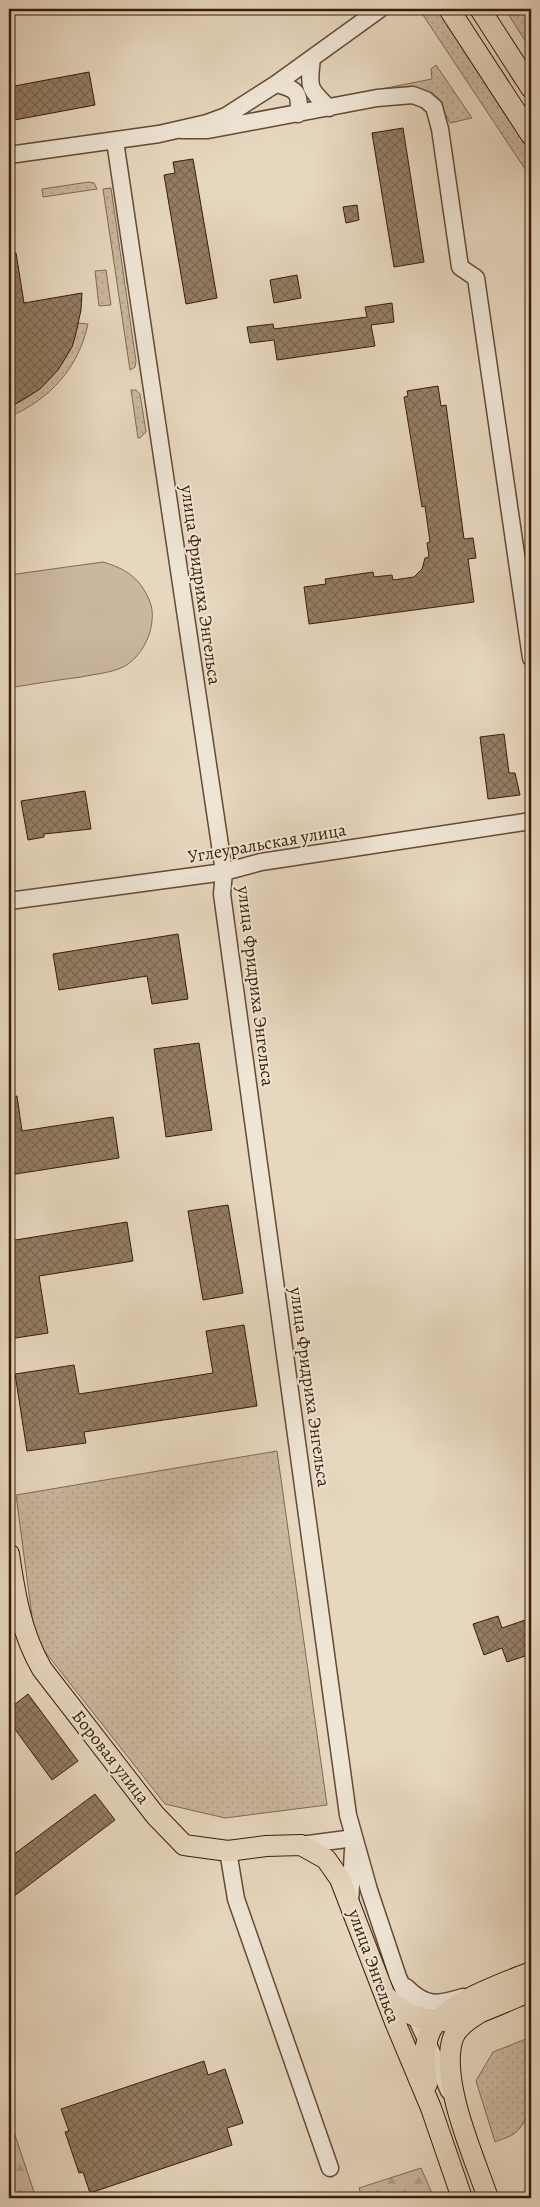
<svg xmlns="http://www.w3.org/2000/svg" width="540" height="2207" viewBox="0 0 540 2207" font-family="Alegreya,serif">
	<style>
		.grass { fill: url(#grass-dots); stroke: #826952 }
		.forest { fill: url(#forest-firs); stroke: #826952 }
		.garden { fill: #cab79f; stroke: #826952 }
		.building { fill: url(#building-cross-hatch); stroke: #3a1b04 }
		.lines { fill: none; stroke-linecap: round; stroke-linejoin: round }
		.minor-casing { stroke: #654a33; stroke-width: 19 }
		.major-casing { stroke: #3a1b04; stroke-width: 22 }
		.minor { stroke: #efe5d5; stroke-width: 16 }
		.major { stroke: #e7d7bf; stroke-width: 20 }
		.labels { text-anchor: middle; stroke-width: 4; stroke-linejoin: round; paint-order: stroke }
		.street-label { font-size: 18px; fill: #3a1b04; stroke: #efe5d5 }
	</style>
	<defs>
		<pattern id="grass-dots" width="8" height="8" patternUnits="userSpaceOnUse" patternTransform="scale(1.25)"><rect width="8" height="8" fill="#cab79f"/><path d="M2 2h.1M6 6h.1" fill="none" stroke="#ae9d87" stroke-width="1.8" stroke-linecap="round"/></pattern>
		<pattern id="forest-firs" width="22" height="20" patternUnits="userSpaceOnUse" patternTransform="scale(1.25)"><rect width="22" height="20" fill="#cab79f"/><path d="M5 1l3.5 6h-7zM16 11l3.5 6h-7z" fill="#ae9d87"/></pattern>
		<pattern id="building-cross-hatch" width="8" height="8" patternUnits="userSpaceOnUse" patternTransform="scale(1.25)"><rect width="8" height="8" fill="#947d65"/><path d="M0 0l8 8M0 8l8-8" fill="none" stroke="#7a6651"/></pattern>
	</defs>
	<rect width="100%" height="100%" fill="#e7d7bf"/>
	<filter id="stains"><feTurbulence type="fractalNoise" baseFrequency=".004" numOctaves="4"/><feColorMatrix values="0 0 0 0 .2 0 0 0 0 .09 0 0 0 0 .02 0 0 0 .5 -.17"/></filter>
	<radialGradient id="worn" r=".72"><stop offset=".6" stop-color="#630" stop-opacity="0"/><stop offset="1" stop-color="#630" stop-opacity=".3"/></radialGradient>
	<path class="grass" d="M419,9H438L531,148V178Z
		M505,9H531V50Z
		M436,65L472,118L450,123L439,101L382,93L381,89L432,79L431,69Z
		M89,182L94,183L97,189L43,197L42,189Z
		M111,188L136,361L135,367L130,370L103,189Z
		M106,270L111,305L99,306L95,271Z
		M78,323L88,324C78,369 50,399 9,417V407C45,392 71,361 78,323Z
		M131,390H136L140,394L146,432L140,438H138Z
		M277,1451L327,1805L225,1818L165,1804L35,1639L16,1495Z
		M531,2037C531,2062 537,2115 516,2132C511,2137 502,2139 495,2142L476,2081L493,2052Z"/>
	<path class="forest" d="M14,2132L36,2198H9V2134Z
		M421,2168L434,2198H362L359,2188Z"/>
	<path class="garden" d="M103,562C127,569 141,579 150,602C154,612 152,623 150,632C146,645 137,659 125,666C112,673 95,674 81,677C57,680 33,684 9,688V575Z"/>
	<path class="building" d="M89,72L95,105L9,121V87Z
		M403,128L424,262L394,267L372,133Z
		M193,159L217,298L186,304L164,175L175,173L173,162Z
		M357,205L359,220L346,223L343,207Z
		M9,253H16L24,303L82,293L81,310L75,337L72,347L58,370L40,389L9,408Z
		M297,275L301,298L274,303L270,280Z
		M392,303L394,322L371,325L375,346L277,360L274,340L250,343L247,327L273,324L274,329L367,317L365,307Z
		M438,386L441,406L446,405L464,539L473,538L476,558L468,559L474,602L309,624L304,587L326,584L325,579L373,572L374,577L392,575L393,580L414,577L422,569L425,558L429,557L427,543L430,542L425,506L422,507L404,397L408,396L407,391Z
		M504,734L509,773H515L520,795L488,799L480,737Z
		M85,791L91,829L44,834V837L28,840L21,801Z
		M178,934L188,999L152,1004L147,976L59,990L53,954Z
		M199,1043L212,1130L166,1137L154,1049Z
		M17,1096L22,1131L113,1117L119,1158L9,1175V1097Z
		M228,1205L243,1293L203,1300L188,1211Z
		M127,1222L133,1261L39,1276L48,1333L9,1339V1241Z
		M244,1325L257,1406L84,1432L86,1443L27,1451L15,1374L74,1365L79,1394L213,1373L206,1331Z
		M498,1616L502,1628L531,1618V1654L507,1662L502,1648L484,1655L473,1624Z
		M28,1694L78,1761L52,1780L9,1721V1709Z
		M95,1794L115,1820L9,1900V1858Z
		M204,2061L208,2075L225,2069L243,2123L227,2128L232,2145L90,2193L83,2172L79,2173L65,2132L69,2131L61,2109Z"/>
	<g class="lines">
		<defs>
			<path id="minor" d="M312,58C309,87 307,87 329,108
				M276,84C297,89 301,93 298,114
				M181,130H208L377,98L413,95L426,100L434,107L440,129L460,267L476,278L531,658
				M115,141L224,872L222,894L348,1815L369,1890L398,1977L449,2091
				M9,155L159,134L207,123L226,116L276,84L380,9
				M9,901L224,872L261,862L531,821
				M301,1845L354,1838
				M228,1851L236,1899L330,2168
				M350,1903L353,1850
				M406,1987C426,2007 437,2005 463,1997"/>
			<path id="major" d="M449,9L531,135
				M480,9L531,88
				M9,1554C15,1594 21,1633 42,1669L155,1815L184,1845L228,1851L266,1846L301,1845L326,1859L340,1879L395,2022L431,2108L462,2198
				M386,1996C401,2013 425,2023 448,2021C468,2020 511,1999 531,1991
				M484,2010C473,2017 458,2025 453,2038C439,2080 474,2157 488,2198
				M427,2084C424,2067 423,2048 430,2032C443,2003 504,1983 531,1972"/>
		</defs>
		<use href="#minor" class="minor-casing"/>
		<use href="#major" class="major-casing"/>
		<use href="#minor" class="minor"/>
		<use href="#major" class="major"/>
	</g>
	<g class="labels">
		<g class="street-label">
			<text transform="translate(201 585) rotate(82)" y="6">улица Фридриха Энгельса</text>
			<text transform="translate(267 843) rotate(-10)" y="6">Углеуральская улица</text>
			<text transform="translate(256 986) rotate(83)" y="6">улица Фридриха Энгельса</text>
			<text transform="translate(310 1387) rotate(82)" y="6">улица Фридриха Энгельса</text>
			<text transform="translate(111 1757) rotate(52)" y="6">Боровая улица</text>
			<text transform="translate(374 1966) rotate(70)" y="6">улица Энгельса</text>
		</g>
	</g>
	<rect width="540" height="2207" fill="none" stroke="#e7d7bf" stroke-width="30"/>
	<rect x="10" y="10" width="520" height="2187" fill="none" stroke="#3a1b04" stroke-width="2.5"/>
	<rect x="15" y="15" width="510" height="2177" fill="none" stroke="#3a1b04"/>
	<rect width="100%" height="100%" filter="url(#stains)"/>
	<rect width="100%" height="100%" fill="url(#worn)"/>
</svg>
